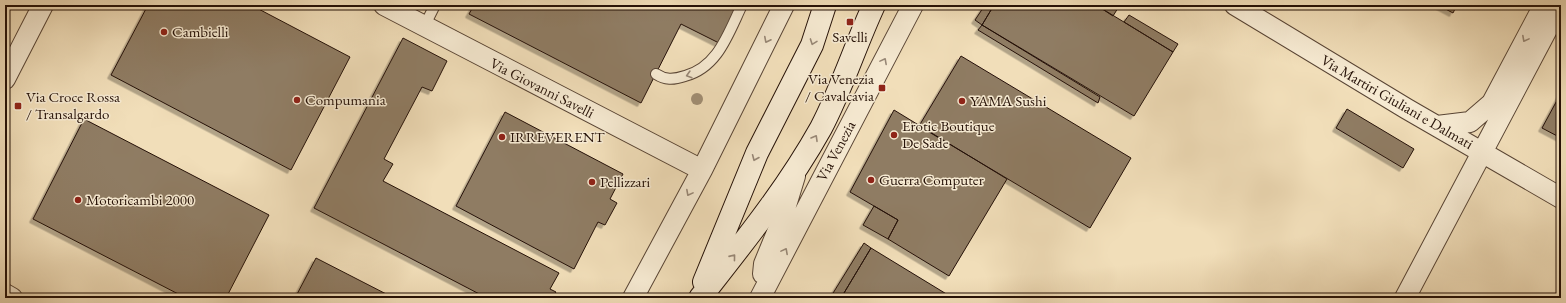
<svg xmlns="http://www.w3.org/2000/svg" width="1566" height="303" viewBox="0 0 1566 303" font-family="'EB Garamond',serif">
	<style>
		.building { fill: #8f7c64; stroke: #251107; filter: url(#shadow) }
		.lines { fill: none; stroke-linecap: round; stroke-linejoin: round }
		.service-casing { stroke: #584434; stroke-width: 12 }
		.minor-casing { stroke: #584434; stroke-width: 22 }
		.secondary-casing { stroke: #251107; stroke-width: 24 }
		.service { stroke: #f6ead2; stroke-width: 10 }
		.minor { stroke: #f6ead2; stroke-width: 20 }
		.secondary { stroke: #f6ead2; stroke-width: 22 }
		.tree { fill: #a18e74 }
		.oneway { stroke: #988877 }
		.poi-dot { fill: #8f2418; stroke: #f6ead2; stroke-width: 1.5 }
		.labels { text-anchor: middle; stroke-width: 3; stroke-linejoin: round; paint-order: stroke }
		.poi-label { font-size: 15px; fill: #251107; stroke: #f6ead2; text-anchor: start }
		.street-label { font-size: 15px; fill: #251107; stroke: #f6ead2 }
	</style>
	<defs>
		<filter id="shadow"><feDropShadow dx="-3.5" dy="3.5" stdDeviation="0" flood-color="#0004"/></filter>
	</defs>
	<rect width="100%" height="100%" fill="#f1deb9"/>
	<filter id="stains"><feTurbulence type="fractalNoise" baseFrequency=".005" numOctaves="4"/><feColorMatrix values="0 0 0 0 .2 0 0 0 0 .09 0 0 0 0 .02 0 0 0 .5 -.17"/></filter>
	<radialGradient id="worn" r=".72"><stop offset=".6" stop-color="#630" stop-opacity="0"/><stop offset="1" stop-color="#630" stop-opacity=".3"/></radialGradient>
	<path class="building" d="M148,5H251L350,57L291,170L111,75Z
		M474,5H739L719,43L681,24L641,103L469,14Z
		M985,5H994L982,25L975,20Z
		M994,5H1096L1173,52L1134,116L982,25Z
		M1096,5H1113L1118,8L1113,16Z
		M1438,5H1457L1453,13Z
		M1129,15L1178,44L1173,52L1124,22Z
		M982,25L1100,97L1098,103L978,30Z
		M403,38L447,61L432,91L422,87L384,159L393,164L383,181L559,273L550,289L556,292L552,298H487L314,208Z
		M961,56L1131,158L1090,228L919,126Z
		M1561,93V138L1542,128Z
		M1347,109L1414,149L1403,168L1336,128Z
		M894,110L1007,179L949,276L888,239L898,220L850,192Z
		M505,112L623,174L610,199L617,203L605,225L598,222L574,269L456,206Z
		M84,119L269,215L226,298H186L33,219Z
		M874,206L898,220L888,239L863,225Z
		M864,243L871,248L841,298H830Z
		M871,248L889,259L953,298H841Z
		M316,258L394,298H295Z"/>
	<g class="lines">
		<defs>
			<path id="service" d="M424,27L435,5
				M656,74C665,80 673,80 685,76C718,67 728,34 742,5"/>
			<path id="minor" d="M384,5L702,170
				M1235,5L1407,109L1561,198
				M5,79L43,5
				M1437,126L1470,122L1492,103L1544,5
				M763,274L764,264L780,225L795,176
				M5,294L12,298
				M633,298L702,170L784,5
				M760,298L913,5
				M1405,298L1560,5"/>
			<path id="secondary" d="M704,282L757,153L812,45L825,5
				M700,298C743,243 787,189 821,128C842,88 855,46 874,5"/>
		</defs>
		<use href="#service" class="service-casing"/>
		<use href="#minor" class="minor-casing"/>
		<use href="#secondary" class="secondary-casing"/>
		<use href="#service" class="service"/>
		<use href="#minor" class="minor"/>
		<use href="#secondary" class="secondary"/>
	</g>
	<circle class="tree" cx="697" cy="99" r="6"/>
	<defs><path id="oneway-chevron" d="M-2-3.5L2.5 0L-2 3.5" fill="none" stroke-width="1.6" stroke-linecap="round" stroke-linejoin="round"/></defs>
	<g class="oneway">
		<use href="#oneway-chevron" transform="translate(1525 39) rotate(118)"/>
		<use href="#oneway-chevron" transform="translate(767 40) rotate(117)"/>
		<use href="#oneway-chevron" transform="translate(813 42) rotate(110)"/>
		<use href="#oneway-chevron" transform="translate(884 61) rotate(-62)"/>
		<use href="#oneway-chevron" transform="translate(689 75) rotate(164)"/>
		<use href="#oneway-chevron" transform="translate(815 138) rotate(-60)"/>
		<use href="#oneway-chevron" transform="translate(755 158) rotate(113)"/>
		<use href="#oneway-chevron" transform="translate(689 193) rotate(118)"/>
		<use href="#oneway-chevron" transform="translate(785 251) rotate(-62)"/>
		<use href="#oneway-chevron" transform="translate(733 257) rotate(-51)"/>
	</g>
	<g class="poi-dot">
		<rect x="846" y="18" width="8" height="8" rx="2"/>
		<circle cx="164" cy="32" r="4"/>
		<rect x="878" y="84" width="8" height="8" rx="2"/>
		<circle cx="297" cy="100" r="4"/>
		<circle cx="962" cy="101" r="4"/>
		<rect x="14" y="102" width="8" height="8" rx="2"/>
		<circle cx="894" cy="135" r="4"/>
		<circle cx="502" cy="137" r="4"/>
		<circle cx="871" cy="180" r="4"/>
		<circle cx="592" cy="182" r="4"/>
		<circle cx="78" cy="200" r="4"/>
	</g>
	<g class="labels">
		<g class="poi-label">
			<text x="172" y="37">Cambielli</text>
			<text x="850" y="42" text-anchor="middle">Savelli</text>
			<text x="874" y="84" text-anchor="end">Via Venezia<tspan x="874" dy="17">/ Cavalcavia</tspan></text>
			<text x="26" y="102">Via Croce Rossa<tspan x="26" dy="17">/ Transalgardo</tspan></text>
			<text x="305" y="105">Compumania</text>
			<text x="970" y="106">YAMA Sushi</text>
			<text x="902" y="131">Erotic Boutique<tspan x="902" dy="17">De Sade</tspan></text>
			<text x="510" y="142">IRREVERENT</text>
			<text x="879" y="185">Guerra Computer</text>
			<text x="600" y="187">Pellizzari</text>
			<text x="86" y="205">Motoricambi 2000</text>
		</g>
		<g class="street-label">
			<text transform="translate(542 88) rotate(27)" y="5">Via Giovanni Savelli</text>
			<text transform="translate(1397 102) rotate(30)" y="5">Via Martiri Giuliani e Dalmati</text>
			<text transform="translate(836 151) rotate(-62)" y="5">Via Venezia</text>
		</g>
	</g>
	<rect width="1566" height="303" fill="none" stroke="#f1deb9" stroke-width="20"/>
	<rect x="6" y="6" width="1554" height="291" fill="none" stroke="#251107" stroke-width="2"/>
	<rect x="10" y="10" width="1546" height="283" fill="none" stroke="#251107"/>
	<rect width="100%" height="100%" filter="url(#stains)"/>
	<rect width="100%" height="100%" fill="url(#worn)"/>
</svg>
